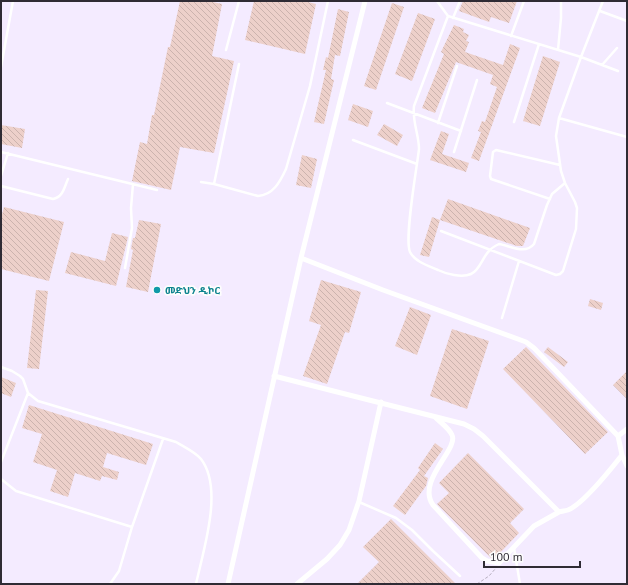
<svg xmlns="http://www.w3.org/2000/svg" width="628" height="585" viewBox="0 0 628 585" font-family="'PT Sans','Noto Sans Ethiopic',sans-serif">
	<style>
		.building { fill: url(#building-back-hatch) }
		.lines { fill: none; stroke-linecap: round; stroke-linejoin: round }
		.path { stroke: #b5aebe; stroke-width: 1; stroke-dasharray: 3 2; stroke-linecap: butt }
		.service { stroke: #fff; stroke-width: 2.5 }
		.minor { stroke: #fff; stroke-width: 5 }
		.culture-dot { fill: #0f9aa8; stroke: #fdfdfd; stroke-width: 1.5 }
		.labels { text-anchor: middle; stroke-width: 3.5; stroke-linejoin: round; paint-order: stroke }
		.culture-label { font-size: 10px; font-weight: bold; fill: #0d838f; stroke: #fdfdfd; text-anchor: start }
	</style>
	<defs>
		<pattern id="building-back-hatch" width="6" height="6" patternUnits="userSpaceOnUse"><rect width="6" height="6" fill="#edd0ca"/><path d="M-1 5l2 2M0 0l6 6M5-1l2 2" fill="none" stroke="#ccb3ae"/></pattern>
	</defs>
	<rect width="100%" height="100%" fill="#f4ebff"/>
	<path class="building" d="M180,1H208L222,4L212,56L234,61L214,153L180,147L171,190L132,181L140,142L147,144L152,115H154L168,47H170Z
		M254,1H304L316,4L305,54L245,40Z
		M463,1H517L509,23L491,17L489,22L459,11Z
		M392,3L404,7L376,90L364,86Z
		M338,9L349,12L340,56L335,55L331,79L334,80L324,124L314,122L326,70H323L326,57L328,58Z
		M418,13L435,19L412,81L395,74Z
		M454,25L464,29L463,32L469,35L466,41L469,42L465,52L503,65L510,44L520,48L479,161L471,158L481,132L478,131L482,121L485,122L497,87L490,84L493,75L456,62L435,113L422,108L444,54L441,52Z
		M543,56L560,62L540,126L523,121Z
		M353,104L373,111L368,127L348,120Z
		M384,124L403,135L397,146L377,135Z
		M1,125L25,129L22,148L1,144Z
		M441,131L449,134L442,154L469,163L466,172L430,160Z
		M302,155L317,159L311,188L296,185Z
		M448,199L530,228L523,246H517L440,220Z
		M4,207L64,222L49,281L1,269V218Z
		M432,217L440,220L429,257L420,255Z
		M139,220L161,224L148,292L126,287L133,250L131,249L133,238H135Z
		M112,233L128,237L116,286L65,273L71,252L105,261Z
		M321,280L361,292L349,333L345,332L327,384L303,376L321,325L309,321Z
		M36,290L48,291L39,369L27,368Z
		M590,299L603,303L601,310L588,306Z
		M410,307L431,315L417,355L395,346Z
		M452,329L489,341L467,409L430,396Z
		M526,347L608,432L585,454L503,369Z
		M548,347L568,362L564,367L544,352Z
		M627,371V399L613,385Z
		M1,377L16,383L11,397L1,393Z
		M29,405L153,444L146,465L107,453L103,467L119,472L117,480L102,476L100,481L75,473L68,497L50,491L57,470L33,462L42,434L22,428Z
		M435,443L443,449L424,476L428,478L426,486L405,515L393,506L420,470L418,468Z
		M468,453L524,509L510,523L519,533L495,558H491L437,504L449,493L439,483Z
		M391,519L456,584H357L379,562L363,547Z"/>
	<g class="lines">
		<path class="path" d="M477,584L489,576L496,568"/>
		<path class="service" d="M437,1L448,16L581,57L618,71
			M600,11L627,21
			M448,16L414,106C412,121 419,135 419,149C417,167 404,239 410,252C415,262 429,266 438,270C446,274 462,278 471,274C480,270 482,258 489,251C491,248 495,246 499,244C511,246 525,255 534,244L547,205L552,194L565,183
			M453,18L460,1
			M511,36L524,1
			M226,50L239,1
			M558,50L561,18V1
			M602,65L617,48
			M1,67L13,1
			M387,103L461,131
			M559,118L627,137
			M514,122L539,44
			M438,123L457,66
			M353,140L417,164
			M1,152L157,190
			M454,152L477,80
			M1,176L8,153
			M201,182L214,184L258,196C273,195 280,182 286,169L310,86L328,1
			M214,184L239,64
			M1,186L53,199C63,197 64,188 68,179
			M550,199L491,179L490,176L493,152L496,150L560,165
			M441,231L556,275L560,274L563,271L576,229L577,208L575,202L565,183L561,171L556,136L559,118L581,57L603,1
			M125,268L132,228L131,208L133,184
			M502,318L519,261
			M1,367L12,371L20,376L23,379L28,393L38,401L176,442C184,447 195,452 201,459C224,489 203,551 196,584
			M1,462L28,393
			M1,479L16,491L132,527L119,571L110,584
			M359,502L396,518L412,530L433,551L460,576
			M132,527L163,439
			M514,548L520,584"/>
		<path class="minor" d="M301,258L383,290L526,342L534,348L618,436
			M274,376L464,424L474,429L483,436L559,512C562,511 565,511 568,510C583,504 611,469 622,455L618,436L627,429
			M435,417C440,422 449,428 452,435C459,449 416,481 433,505L482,558L487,561L499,563L534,526L559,512
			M622,455L627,466
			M228,584L301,258L365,1
			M297,584L327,559L340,545L349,530L359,501L381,402"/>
	</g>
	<circle class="culture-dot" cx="157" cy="290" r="4"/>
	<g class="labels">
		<g class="culture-label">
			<text x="165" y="294">መድህን ዲኮር</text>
		</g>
	</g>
	<rect width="628" height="585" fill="none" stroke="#2f2b34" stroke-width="4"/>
	<path d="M484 561v6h96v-6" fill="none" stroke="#2f2b34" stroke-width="2"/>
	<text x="490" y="561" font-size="12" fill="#2f2b34" stroke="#fdfdfd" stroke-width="3" paint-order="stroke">100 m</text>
</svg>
